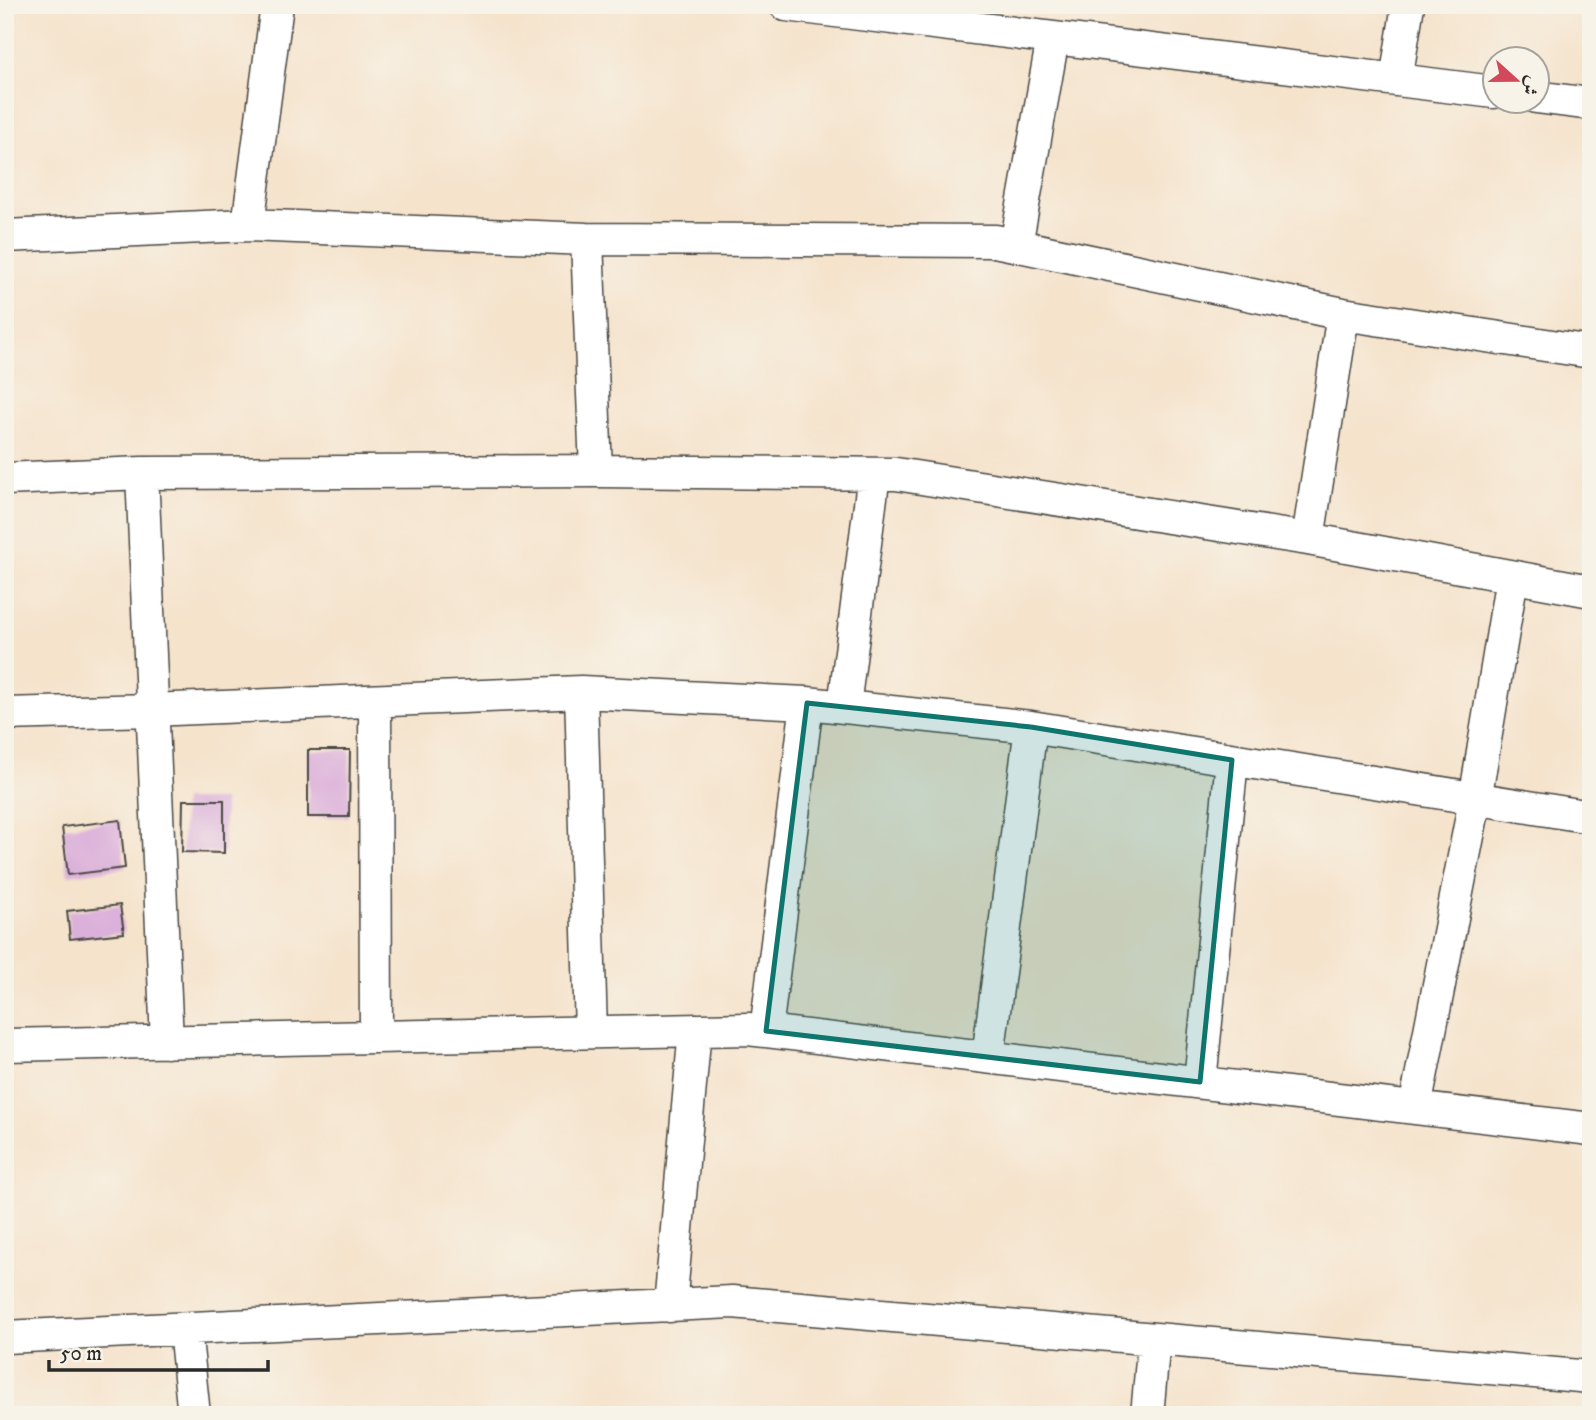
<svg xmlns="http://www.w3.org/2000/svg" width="1596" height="1420" viewBox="0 0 1596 1420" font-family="'IM FELL DW Pica',Amiri,serif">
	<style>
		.building { fill: #dbb0da }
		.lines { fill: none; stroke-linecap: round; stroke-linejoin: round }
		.minor-casing { stroke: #494743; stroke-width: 35 }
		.minor { stroke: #fff; stroke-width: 32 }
		.marked { fill: #0f766e; fill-opacity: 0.2; stroke: #0f766e; stroke-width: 5; stroke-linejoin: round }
	</style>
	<rect width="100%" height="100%" fill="#f7f3e8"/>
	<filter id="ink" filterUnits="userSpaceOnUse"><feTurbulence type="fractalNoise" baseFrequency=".0143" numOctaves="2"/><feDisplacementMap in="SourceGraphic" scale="14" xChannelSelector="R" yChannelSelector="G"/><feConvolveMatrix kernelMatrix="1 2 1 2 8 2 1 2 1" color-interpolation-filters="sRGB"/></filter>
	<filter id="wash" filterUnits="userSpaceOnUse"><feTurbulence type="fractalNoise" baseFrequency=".00686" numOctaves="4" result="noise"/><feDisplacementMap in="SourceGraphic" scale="28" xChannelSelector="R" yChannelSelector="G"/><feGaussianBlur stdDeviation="1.57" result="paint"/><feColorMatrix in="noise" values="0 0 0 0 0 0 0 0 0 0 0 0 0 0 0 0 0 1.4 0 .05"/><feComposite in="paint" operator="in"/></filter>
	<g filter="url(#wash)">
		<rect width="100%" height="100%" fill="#f5e3cc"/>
		<g id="blocks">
			<path class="building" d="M308,750H350L349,817H308Z
				M183,800H224V853L182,852Z
				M120,820L125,868L68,875L62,827Z
				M120,905L124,933L70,939L67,911Z"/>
		</g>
	</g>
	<g filter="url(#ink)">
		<use href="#blocks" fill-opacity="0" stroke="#494743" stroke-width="2"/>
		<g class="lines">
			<defs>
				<path id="minor" d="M786,5L1494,92
					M1396,80L1408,5
					M1536,97L1591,104
					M248,225L277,5
					M5,236L248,225L587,239L995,241L1343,314L1591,352
					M587,239L596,471
					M1016,245L1053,38
					M142,473L167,1042
					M5,479L142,473L596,471L896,474L1308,539L1591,591
					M1308,539L1343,314
					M581,692L591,1032
					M375,701L376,1037
					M844,706L874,474
					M5,714L150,710L581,692L807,703L1031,727L1591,817
					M766,1031L807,703
					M5,1045L748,1029L1591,1129
					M988,1057L1031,727
					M1200,1082L1232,760
					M1415,1108L1475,800L1512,577
					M670,1306L695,1030
					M185,1329L194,1415
					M5,1337L732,1302L1591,1377
					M1147,1415L1154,1339"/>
			</defs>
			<use href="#minor" class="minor-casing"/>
			<use href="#minor" class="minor"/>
		</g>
	</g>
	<path class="marked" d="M807,703L1031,727L1232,760L1200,1082L766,1031Z"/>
	<rect width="1596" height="1420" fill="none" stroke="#f7f3e8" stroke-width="28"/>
	<g transform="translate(1516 80) rotate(111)"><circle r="33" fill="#f7f3e8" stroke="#a5a39c" stroke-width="2"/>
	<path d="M0-5L12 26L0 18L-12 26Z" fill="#d1495b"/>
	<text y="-10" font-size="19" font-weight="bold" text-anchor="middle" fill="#2b2b2b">ش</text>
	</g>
	<path d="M49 1360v10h219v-10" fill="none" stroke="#2b2b2b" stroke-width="3.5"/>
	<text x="60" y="1360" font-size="21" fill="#2b2b2b" stroke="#f7f3e8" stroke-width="5" paint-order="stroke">50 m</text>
</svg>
